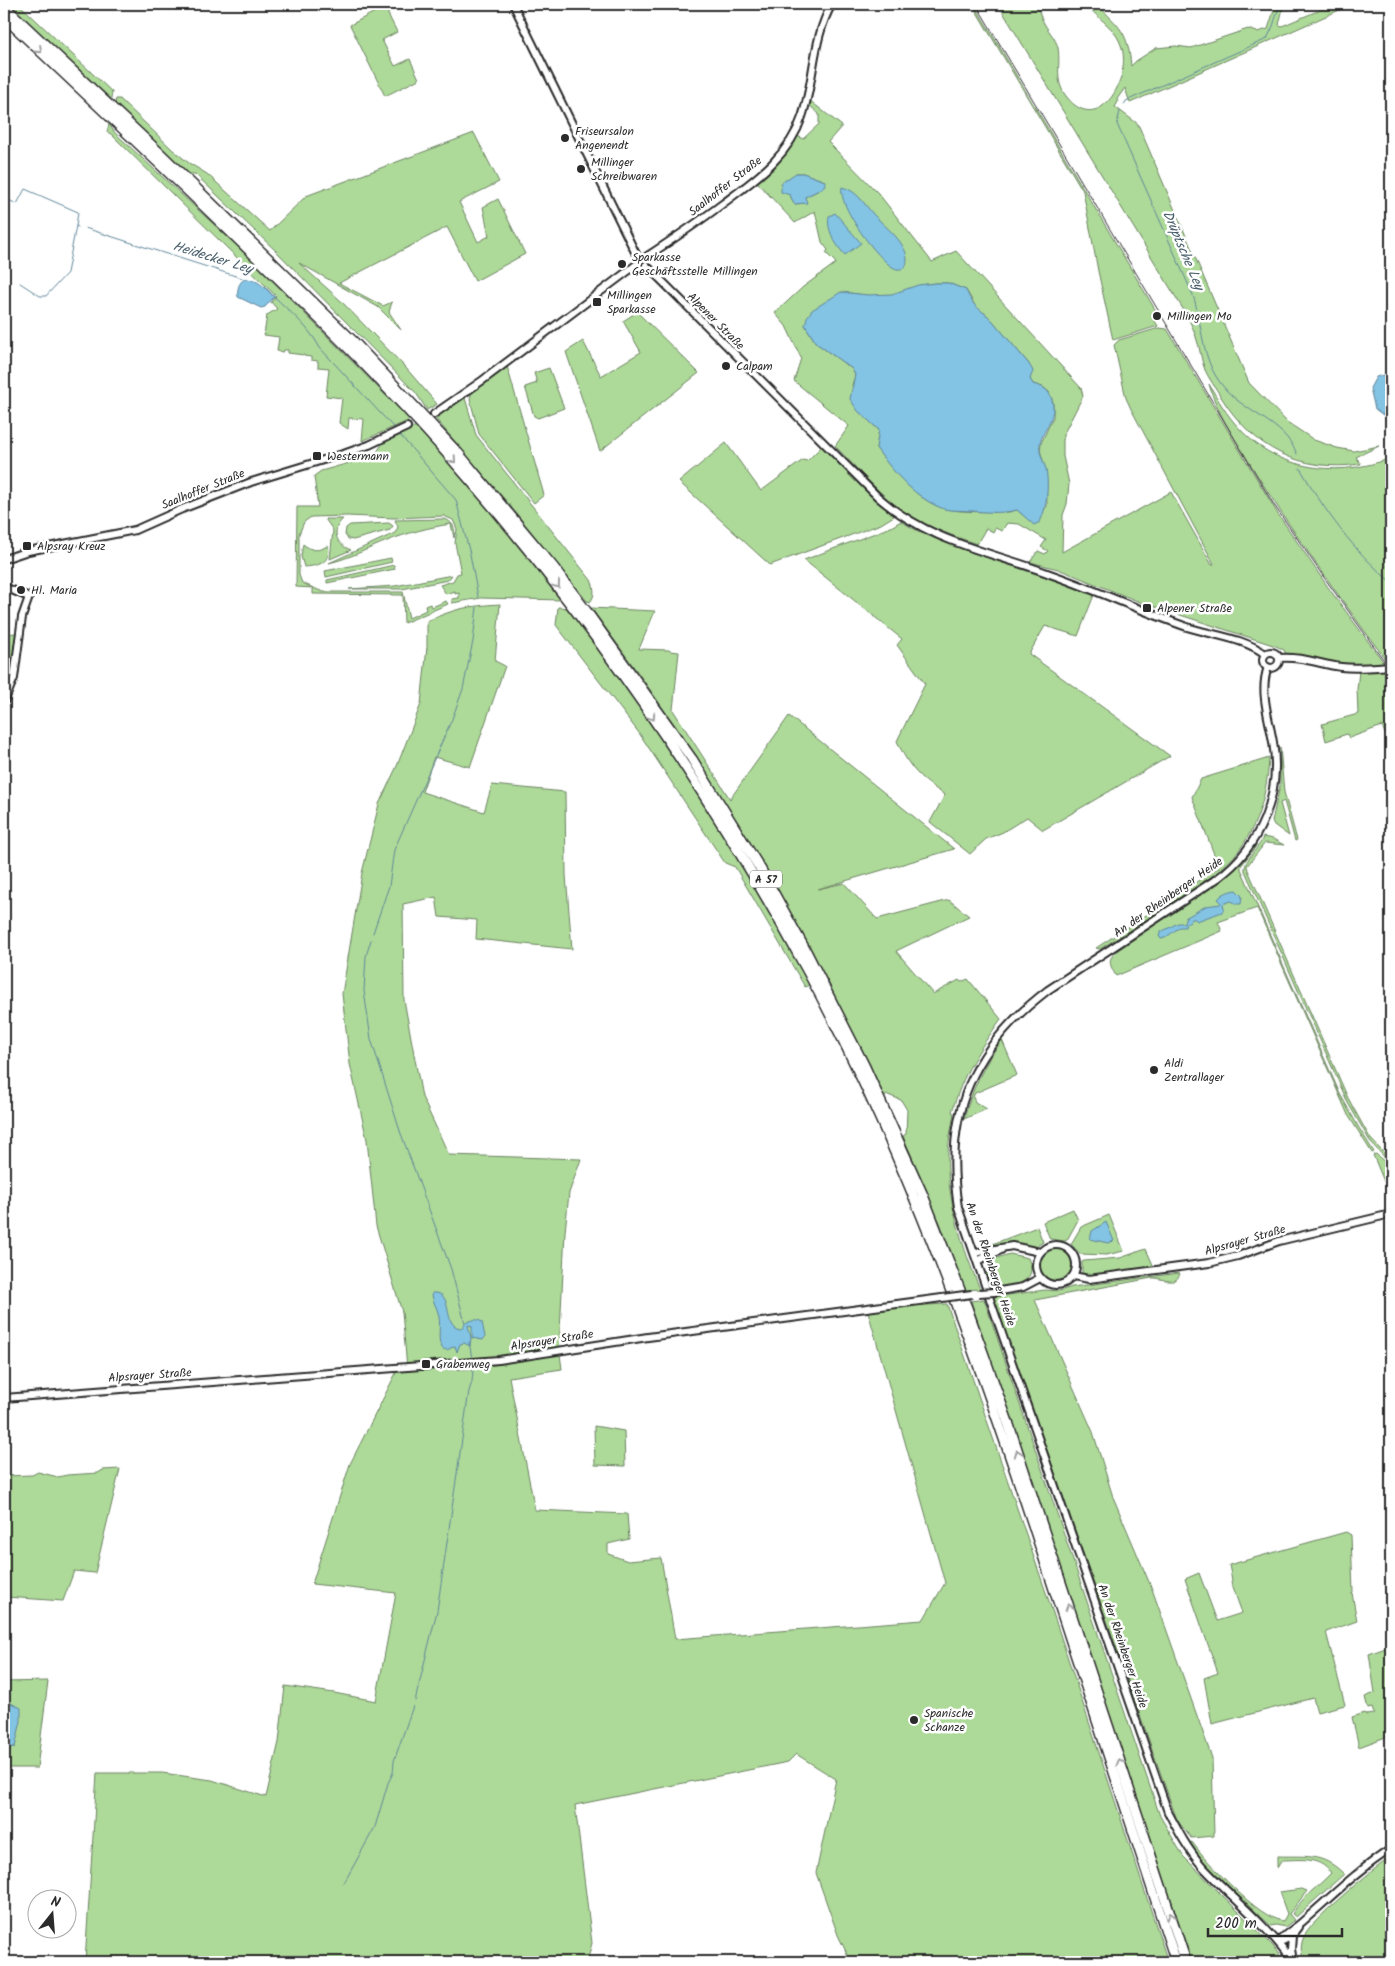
<svg xmlns="http://www.w3.org/2000/svg" width="1395" height="1966" viewBox="0 0 1395 1966" font-family="Kalam,sans-serif">
	<style>
		.green { fill: #adda98; stroke: #6c8262; fill-rule: evenodd }
		.water { fill: #83c3e4; stroke: #60869a }
		.lines { fill: none; stroke-linecap: round; stroke-linejoin: round }
		.stream { stroke: #60869a; stroke-width: 1 }
		.minor-tunnel { stroke: #d5d5d5; stroke-width: 6; stroke-dasharray: 6 3; stroke-linecap: butt }
		.minor-casing { stroke: #2b2b2b; stroke-width: 10 }
		.highway-casing { stroke: #2b2b2b; stroke-width: 12 }
		.minor { stroke: #fff; stroke-width: 6 }
		.highway { stroke: #fff; stroke-width: 9 }
		.rail { stroke: #2b2b2b; stroke-width: 1 }
		.minor-bridge-casing { stroke: #2b2b2b; stroke-width: 10; stroke-linecap: butt }
		.minor-bridge { stroke: #fff; stroke-width: 6 }
		.oneway { stroke: #a0a0a0 }
		.poi-dot { fill: #2b2b2b; stroke: #fff; stroke-width: 2 }
		.labels { text-anchor: middle; stroke-width: 5; stroke-linejoin: round; paint-order: stroke }
		.shield { fill: #fff; stroke: #6b6b6b; stroke-width: 1 }
		.shield-label { font-size: 11px; font-weight: bold; fill: #2b2b2b }
		.poi-label { font-size: 12px; fill: #2b2b2b; stroke: #fff; text-anchor: start }
		.street-label { font-size: 12px; fill: #2b2b2b; stroke: #fff }
		.water-label { font-size: 14px; font-style: italic; fill: #4a606c; stroke: #fff }
	</style>
	<rect width="100%" height="100%" fill="#fff"/>
	<filter id="ink" filterUnits="userSpaceOnUse"><feTurbulence type="fractalNoise" baseFrequency=".02" numOctaves="2"/><feDisplacementMap in="SourceGraphic" scale="10" xChannelSelector="R" yChannelSelector="G"/><feConvolveMatrix kernelMatrix="1 2 1 2 8 2 1 2 1" color-interpolation-filters="sRGB"/></filter>
	<g filter="url(#ink)">
		<path class="green" d="M9,4H19L112,92L111,99Z
			M390,4L388,14L397,32L382,40L395,66L410,59L419,79L385,96L350,25Z
			M972,4H974L1156,311V313L1152,316L1158,326L1113,340L1098,271L1083,191Z
			M998,4H1037C1039,11 1041,19 1045,25C1050,33 1056,39 1058,48C1061,65 1054,80 1066,96C1097,137 1131,82 1122,48C1115,25 1098,21 1087,4H1097C1120,28 1128,31 1131,66L1136,61L1156,48L1176,46L1191,48L1248,29L1257,32L1268,29L1276,4H1284L1279,25L1282,26L1334,4H1353L1130,103L1125,88L1117,99L1118,102L1115,107L1138,124L1249,383L1287,422L1314,440L1337,448L1354,451L1379,446L1356,457L1361,464C1300,473 1253,448 1221,397C1216,388 1209,379 1205,370C1201,360 1200,348 1196,337C1193,327 1188,318 1183,309Z
			M116,99H120L173,150L189,163L207,174L270,231L306,196L474,133L499,182L459,202L478,242L489,236L483,207L498,199L525,254L475,281L447,227L339,283L383,306L392,302L389,312L401,330L378,307L299,263L340,300L405,367L437,404L427,410L416,393L277,252L195,174H189L119,107L115,103Z
			M809,100L842,126L828,142L878,193L932,262L956,251L1081,388L1083,396L1063,435V456L1069,484L1067,504L1063,515L1062,552L1171,492L1212,565L1214,564L1131,409L1126,398L1114,345L1119,340L1159,328L1167,329L1278,514L1330,590L1385,664L1354,666L1286,654L1284,650L1276,646L1140,602L1058,569L1030,562L1038,551L1045,554L1048,551L1041,547L1046,540L1019,524L1007,523L1002,531L995,528L993,532L986,528L977,544C953,536 930,528 909,515C881,497 858,469 835,446L849,426L794,381L801,358L786,326L775,313L803,287L836,263L826,253L828,250L822,242L815,211L795,223L757,182L780,160L798,136L803,139L819,124V114L809,105ZM796,173H803L825,181L823,188L805,197L806,203L794,204L790,195ZM935,283H948L966,290L977,309L986,314L992,320L1029,364L1030,379L1033,384L1043,387L1049,392L1053,402V417L1041,443L1040,450L1046,471L1047,506L1034,524L1017,510L1009,512C990,511 964,513 946,509C919,503 891,469 876,448L879,430L858,411L852,385L855,375L852,369L816,343L805,325L841,292C857,293 877,299 893,294C909,289 916,285 935,283Z
			M109,124L115,133L248,256L410,420L362,441L364,419L349,418L348,429L339,423L342,398L326,396L329,368L318,367V361L311,360V357L304,356V355L288,353V350H284L283,352L277,351L279,337L264,335L267,315L277,309L271,302L276,296L111,134L107,132Z
			M637,312L699,373L600,451L566,352L583,341L601,376L641,352L623,321Z
			M507,366L544,495L534,503L479,434L470,399L471,394Z
			M549,368L564,408L538,418L534,416L525,387L537,383L534,373Z
			M1209,384C1218,400 1227,415 1239,428C1278,471 1339,478 1391,458V663L1389,664C1340,598 1292,532 1249,462C1234,437 1216,412 1209,384Z
			M465,398L476,435L591,580C594,586 596,596 590,602L587,601L512,508L434,417Z
			M416,426L494,515L562,600L481,598L452,603V599L459,598V593L455,594V591L446,594L440,585L453,581L457,574L461,573L455,543L457,529L453,520L444,516L393,518L347,516L311,517L304,522L299,534V575L302,583L323,592H403L409,618L426,610L425,606L430,604L432,607L446,601L448,604L404,623L403,595L313,594V588L296,587L297,507H318L314,476L321,471L374,456L383,443Z
			M726,443L761,491L803,460L807,461L822,446L894,516L881,524L770,565L679,482Z
			M325,519H343C331,530 335,544 351,550L330,559L333,530Z
			M444,519C453,521 456,529 454,538L451,524C430,527 407,533 387,541C367,549 350,558 329,563L395,533L398,527L395,520Z
			M901,521C928,540 969,550 1001,561C1033,571 1063,583 1094,595L1078,636L1045,626L1029,654L1170,756L1043,830L1027,817L1003,832L986,839L970,854L930,822L945,795C920,779 909,768 897,741L925,684L897,645L902,639L804,560L891,527Z
			M389,523L393,526L390,530L353,540L348,539L345,535L346,528L350,525Z
			M303,544C311,551 320,552 328,545C332,563 318,566 304,567L301,556Z
			M391,558L392,562L326,577L325,571Z
			M394,565L395,569L327,583V580Z
			M452,575L448,580L402,589H349L395,586Z
			M500,604L495,661L505,666L470,767L434,757L422,792L484,812L492,785L565,792L566,875L572,949L476,939L477,920L439,917L436,897L403,904L404,1000L422,1097L449,1155L581,1159L569,1193L565,1232L559,1351L407,1368L402,1312L376,1226L367,1140L350,1064L342,994L362,873L379,804L397,766L421,704L427,647V621C457,608 468,606 500,604Z
			M558,607L568,608L636,701L720,829L789,946L809,985L805,987L735,867L725,863L639,733L556,625Z
			M591,608L655,611L639,649L669,650L670,651L679,652L673,710L730,799L789,716L954,849L818,889L844,883L877,919L949,900L969,916L896,951L933,994L959,980L961,982L968,979L1001,1019C978,1051 963,1073 952,1112L954,1113C952,1126 949,1138 948,1151C945,1195 963,1249 980,1289L965,1290L940,1223L903,1136L906,1134L907,1110L901,1100L888,1095L884,1097C831,984 772,874 704,769C668,714 630,661 591,608Z
			M16,633L11,672L4,690V634Z
			M1388,668L1391,672V749L1382,726L1349,738L1347,734L1326,741L1322,724L1358,714L1357,689L1359,671Z
			M1280,747L1284,792L1297,840L1295,841L1284,801L1280,803L1289,836L1274,825L1272,821L1280,786Z
			M1269,758C1267,799 1254,841 1222,868C1209,879 1194,888 1181,897C1154,915 1127,932 1100,949L1096,948L1219,867L1192,797L1201,779Z
			M1263,837L1273,839L1284,845L1265,843L1247,866L1248,870L1348,1098L1370,1138L1391,1161V1164L1371,1143L1348,1103L1245,871C1243,860 1260,848 1263,837Z
			M1255,844L1257,845L1241,866V869L1340,1094L1359,1128L1374,1152L1372,1153L1348,1115L1257,908L1218,922L1222,931L1116,976C1109,964 1107,959 1118,950L1224,878L1243,860Z
			M1002,1040L1017,1075L975,1093L973,1097L975,1102L987,1109L964,1119C972,1089 984,1064 1002,1040Z
			M1376,1154L1391,1168V1182L1385,1184L1373,1155Z
			M1073,1209L1078,1220L1067,1240L1065,1241L1050,1239L1043,1222Z
			M1109,1215L1124,1251L1106,1255L1080,1254L1071,1244L1081,1227Z
			M1037,1227L1043,1242L1033,1249H984L982,1245L987,1246Z
			M1039 1265a17 17 0 1 1 34 0a17 17 0 1 1-34 0Z
			M1146,1249L1154,1267L1089,1276L1082,1274V1262L1084,1261L1120,1258Z
			M1010,1254L1028,1258C1041,1285 1009,1286 991,1289L986,1273L988,1272V1264L993,1259Z
			M1179,1273L1180,1274C1174,1288 1163,1277 1152,1278L1035,1300L1093,1432L1113,1497L1152,1589L1212,1758L1214,1836L1191,1838L1177,1820L993,1297L1045,1290L1059,1291L1072,1287Z
			M984,1299L1160,1816L1183,1856L1273,1946L1284,1962H1192L971,1301Z
			M947,1304L1053,1613L1168,1962H851L838,1935L816,1873L836,1779L796,1754L788,1762L575,1805L592,1943L587,1962H85L97,1773H162L212,1780L266,1797L279,1742L285,1686L334,1693L376,1701L396,1593L312,1584L350,1464L397,1371L469,1369L560,1354L562,1369L509,1377L535,1510L627,1514L629,1539L608,1544V1554L628,1561L661,1558L675,1639L923,1620L945,1583L867,1308Z
			M594,1426L624,1431L625,1466L595,1465Z
			M120,1469L95,1573L74,1571L63,1601L6,1597L4,1646V1476L32,1475L38,1472L58,1477L67,1475L98,1473L103,1470Z
			M1346,1532L1351,1535L1353,1592L1352,1593L1357,1621L1326,1632L1345,1705L1317,1712L1313,1698L1212,1724L1204,1678L1218,1673L1185,1579L1199,1573L1217,1621L1242,1613L1231,1582L1232,1580L1229,1565Z
			M1391,1646V1735L1359,1747L1352,1717L1365,1713L1366,1715L1374,1714L1372,1708L1368,1709L1365,1697L1375,1693L1369,1654Z
			M48,1681L37,1768H4V1748L15,1747L20,1708L4,1700V1682Z
			M1192,1842C1207,1862 1259,1919 1283,1921L1287,1914L1279,1892L1302,1889L1307,1891L1289,1914L1294,1920L1285,1927L1276,1925L1271,1926L1210,1869L1189,1843Z
			M1277,1856C1305,1857 1322,1852 1344,1874L1296,1917L1292,1914C1302,1897 1318,1887 1331,1873C1319,1856 1300,1860 1282,1860L1277,1868Z
			M1391,1857V1954L1374,1962H1305C1301,1955 1300,1947 1303,1939C1309,1921 1373,1869 1391,1857Z"/>
		<path class="water" d="M796,173H803L825,181V184L823,188L805,197L807,203L794,204L790,195L781,192V183Z
			M842,187C858,191 863,203 874,215C885,227 915,248 905,268C901,269 898,270 894,268C878,260 837,205 842,187Z
			M835,213L861,243L845,255C836,245 826,230 829,216Z
			M245,279C259,279 265,288 274,297L265,307L261,308L238,297C237,291 238,282 245,279Z
			M935,283H948L966,290C974,309 979,307 992,320L1029,364L1033,371L1030,379L1033,384C1043,387 1049,389 1052,400C1058,421 1037,434 1040,451C1041,457 1044,463 1046,469C1049,485 1047,508 1040,522L1034,525L1017,510C1001,514 987,512 971,511C963,510 952,511 944,509C916,499 893,472 876,448L879,430L858,411L850,399L855,375L852,369L816,343L805,325L807,317L812,310L841,292L868,295L892,294L918,285Z
			M1391,373V418H1387L1375,409L1370,388L1376,377Z
			M1236,890L1242,896L1241,904H1237L1231,901L1223,904L1224,909L1222,912L1197,921L1195,919H1192L1189,923H1186L1185,927H1180L1165,938L1161,939L1159,936L1161,932L1178,923H1184L1185,918L1206,906L1220,904L1221,902L1218,899C1223,893 1229,891 1236,890Z
			M1106,1222L1114,1241L1108,1243L1090,1239L1092,1231Z
			M432,1293C456,1290 440,1329 463,1328L465,1323C472,1320 476,1318 482,1322L485,1337L483,1340L472,1338V1326L468,1325L471,1338L470,1346L464,1343L460,1344L457,1352L455,1346L447,1350L443,1349C436,1342 441,1327 439,1317C438,1309 432,1301 432,1293Z
			M4,1700L21,1708V1721L15,1747L4,1748Z"/>
		<g class="lines">
			<path class="stream" d="M1124,105L1126,101L1267,39L1273,26L1280,4
				M1120,111L1117,124L1193,295C1203,326 1201,359 1222,385C1243,413 1284,421 1297,454
				M4,198L17,204L25,189L78,212L76,226L78,227
				M85,228L245,279L254,280
				M20,283L40,296H46L67,273L76,226
				M265,287C284,308 307,323 320,348L394,428
				M400,435L456,500L470,554L478,597
				M1300,468C1326,513 1352,549 1391,582
				M373,933L389,886L394,850L452,719L463,689L473,641L477,607
				M371,940L366,956L364,991L371,1039L400,1131L451,1269L465,1323
				M469,1342L472,1358
				M415,1701L437,1611L469,1391L472,1382L473,1370
				M344,1883L375,1827L388,1783L393,1773L394,1761L413,1706"/>
			<path class="minor-tunnel" d="M407,427L434,414"/>
			<defs>
				<path id="minor" d="M513,4L637,256
					M646,257C672,240 697,223 721,205C753,181 789,157 802,117C815,79 812,39 832,4
					M646,265L878,497C929,542 988,551 1050,574C1096,590 1141,611 1187,627C1212,635 1244,638 1265,654
					M434,414L483,380L636,265
					M4,559L28,551L135,530L182,509L251,482L346,453L369,445L407,427
					M4,587L29,597L22,617L14,678L4,702
					M1263 660a8 8 0 1 1 16 0a8 8 0 1 1-16 0Z
					M1279,658C1300,656 1320,664 1341,667C1357,669 1374,667 1391,666
					M1268,667C1259,691 1269,718 1273,742C1282,794 1260,847 1218,878L1048,990C973,1047 943,1113 958,1207L1168,1812C1178,1831 1188,1850 1203,1867C1233,1899 1267,1925 1293,1962
					M1036 1265a20 20 0 1 1 40 0a20 20 0 1 1-40 0Z
					M974,1253L1012,1246L1040,1252
					M977,1261L1001,1250
					M1073,1276L1089,1279L1209,1263L1238,1256L1279,1241L1391,1214
					M994,1292L1023,1287L1040,1278
					M4,1398L499,1360L648,1337L942,1298
					M1292,1936L1291,1949L1293,1961
					M1279,1942C1285,1933 1294,1929 1302,1922C1332,1896 1358,1870 1391,1849
					M1279,1942C1288,1940 1294,1935 1299,1927"/>
				<path id="highway" d="M4,6L163,156L355,343L458,453L554,568L587,612L692,759L761,870L807,953L865,1067L922,1193L967,1308L1009,1425L1186,1962
					M4,17C86,94 168,171 248,249C318,317 387,385 451,458C589,615 708,788 808,972C904,1150 972,1340 1035,1531C1083,1675 1129,1819 1176,1962"/>
			</defs>
			<use href="#minor" class="minor-casing"/>
			<use href="#highway" class="highway-casing"/>
			<use href="#minor" class="minor"/>
			<use href="#highway" class="highway"/>
			<path class="rail" d="M976,4L1274,505L1323,576L1391,670"/>
			<defs>
				<path id="minor-bridge" d="M979,1293L994,1292
					M942,1298L972,1294"/>
			</defs>
			<use href="#minor-bridge" class="minor-bridge-casing"/>
			<use href="#minor-bridge" class="minor-bridge"/>
		</g>
		<defs><path id="oneway-chevron" d="M-2-3.5L2.5 0L-2 3.5" fill="none" stroke-width="1.6" stroke-linecap="round" stroke-linejoin="round" transform="scale(1.25)"/></defs>
		<g class="oneway">
			<use href="#oneway-chevron" transform="translate(39 50) rotate(43)"/>
			<use href="#oneway-chevron" transform="translate(453 460) rotate(49)"/>
			<use href="#oneway-chevron" transform="translate(557 585) rotate(53)"/>
			<use href="#oneway-chevron" transform="translate(652 717) rotate(56)"/>
			<use href="#oneway-chevron" transform="translate(1018 1453) rotate(-108)"/>
			<use href="#oneway-chevron" transform="translate(1069 1607) rotate(-108)"/>
			<use href="#oneway-chevron" transform="translate(1120 1762) rotate(-108)"/>
			<use href="#oneway-chevron" transform="translate(1171 1916) rotate(-108)"/>
		</g>
	</g>
	<g class="poi-dot">
		<circle cx="565" cy="138" r="5"/>
		<circle cx="581" cy="169" r="5"/>
		<circle cx="622" cy="264" r="5"/>
		<rect x="592" y="297" width="10" height="10" rx="2.5"/>
		<circle cx="1157" cy="316" r="5"/>
		<circle cx="726" cy="366" r="5"/>
		<rect x="312" y="451" width="10" height="10" rx="2.5"/>
		<rect x="22" y="541" width="10" height="10" rx="2.5"/>
		<circle cx="21" cy="590" r="5"/>
		<rect x="1142" y="603" width="10" height="10" rx="2.5"/>
		<circle cx="1154" cy="1070" r="5"/>
		<rect x="421" y="1359" width="10" height="10" rx="2.5"/>
		<circle cx="914" cy="1720" r="5"/>
	</g>
	<g class="labels">
		<rect class="shield" x="750" y="870.5" width="32" height="17" rx="4"/>
		<g class="shield-label">
			<text x="766" y="883">A 57</text>
		</g>
		<g class="poi-label">
			<text x="575" y="135">Friseursalon<tspan x="575" dy="14">Angenendt</tspan></text>
			<text x="591" y="166">Millinger<tspan x="591" dy="14">Schreibwaren</tspan></text>
			<text x="632" y="261">Sparkasse<tspan x="632" dy="14">Geschäftsstelle Millingen</tspan></text>
			<text x="607" y="299">Millingen<tspan x="607" dy="14">Sparkasse</tspan></text>
			<text x="1167" y="320">Millingen Mo</text>
			<text x="736" y="370">Calpam</text>
			<text x="327" y="460">Westermann</text>
			<text x="37" y="550">Alpsray Kreuz</text>
			<text x="31" y="594">Hl. Maria</text>
			<text x="1157" y="612">Alpener Straße</text>
			<text x="1164" y="1067">Aldi<tspan x="1164" dy="14">Zentrallager</tspan></text>
			<text x="436" y="1368">Grabenweg</text>
			<text x="924" y="1717">Spanische<tspan x="924" dy="14">Schanze</tspan></text>
		</g>
		<g class="street-label">
			<text transform="translate(725 186) rotate(-38)" y="4">Saalhoffer Straße</text>
			<text transform="translate(716 321) rotate(45)" y="4">Alpener Straße</text>
			<text transform="translate(203 489) rotate(-22)" y="4">Saalhoffer Straße</text>
			<text transform="translate(1168 897) rotate(-35)" y="4">An der Rheinberger Heide</text>
			<text transform="translate(1245 1240) rotate(-16)" y="4">Alpsrayer Straße</text>
			<text transform="translate(991 1264) rotate(71)" y="4">An der Rheinberger Heide</text>
			<text transform="translate(552 1340) rotate(-9)" y="4">Alpsrayer Straße</text>
			<text transform="translate(150 1375) rotate(-4)" y="4">Alpsrayer Straße</text>
			<text transform="translate(1123 1646) rotate(71)" y="4">An der Rheinberger Heide</text>
		</g>
		<g class="water-label">
			<text transform="translate(1184 250) rotate(67)" y="5">Drüptsche Ley</text>
			<text transform="translate(213 257) rotate(17)" y="5">Heidecker Ley</text>
		</g>
	</g>
	<rect width="1395" height="1966" fill="none" stroke="#fff" stroke-width="20"/>
	<rect x="10" y="10" width="1375" height="1946" fill="none" stroke="#2b2b2b" stroke-width="2" filter="url(#ink)"/>
	<g transform="translate(52 1914) rotate(17)"><circle r="24" fill="#ffffff" stroke="#aaaaaa"/>
	<path d="M0-4L9 19L0 12L-9 19Z" fill="#2b2b2b"/>
	<text y="-8" font-size="14" font-weight="bold" text-anchor="middle" fill="#2b2b2b">N</text>
	</g>
	<path d="M1208 1928v8h134v-8" fill="none" stroke="#2b2b2b" stroke-width="2.5"/>
	<text x="1215" y="1928" font-size="15" fill="#2b2b2b" stroke="#ffffff" stroke-width="4" paint-order="stroke">200 m</text>
</svg>
